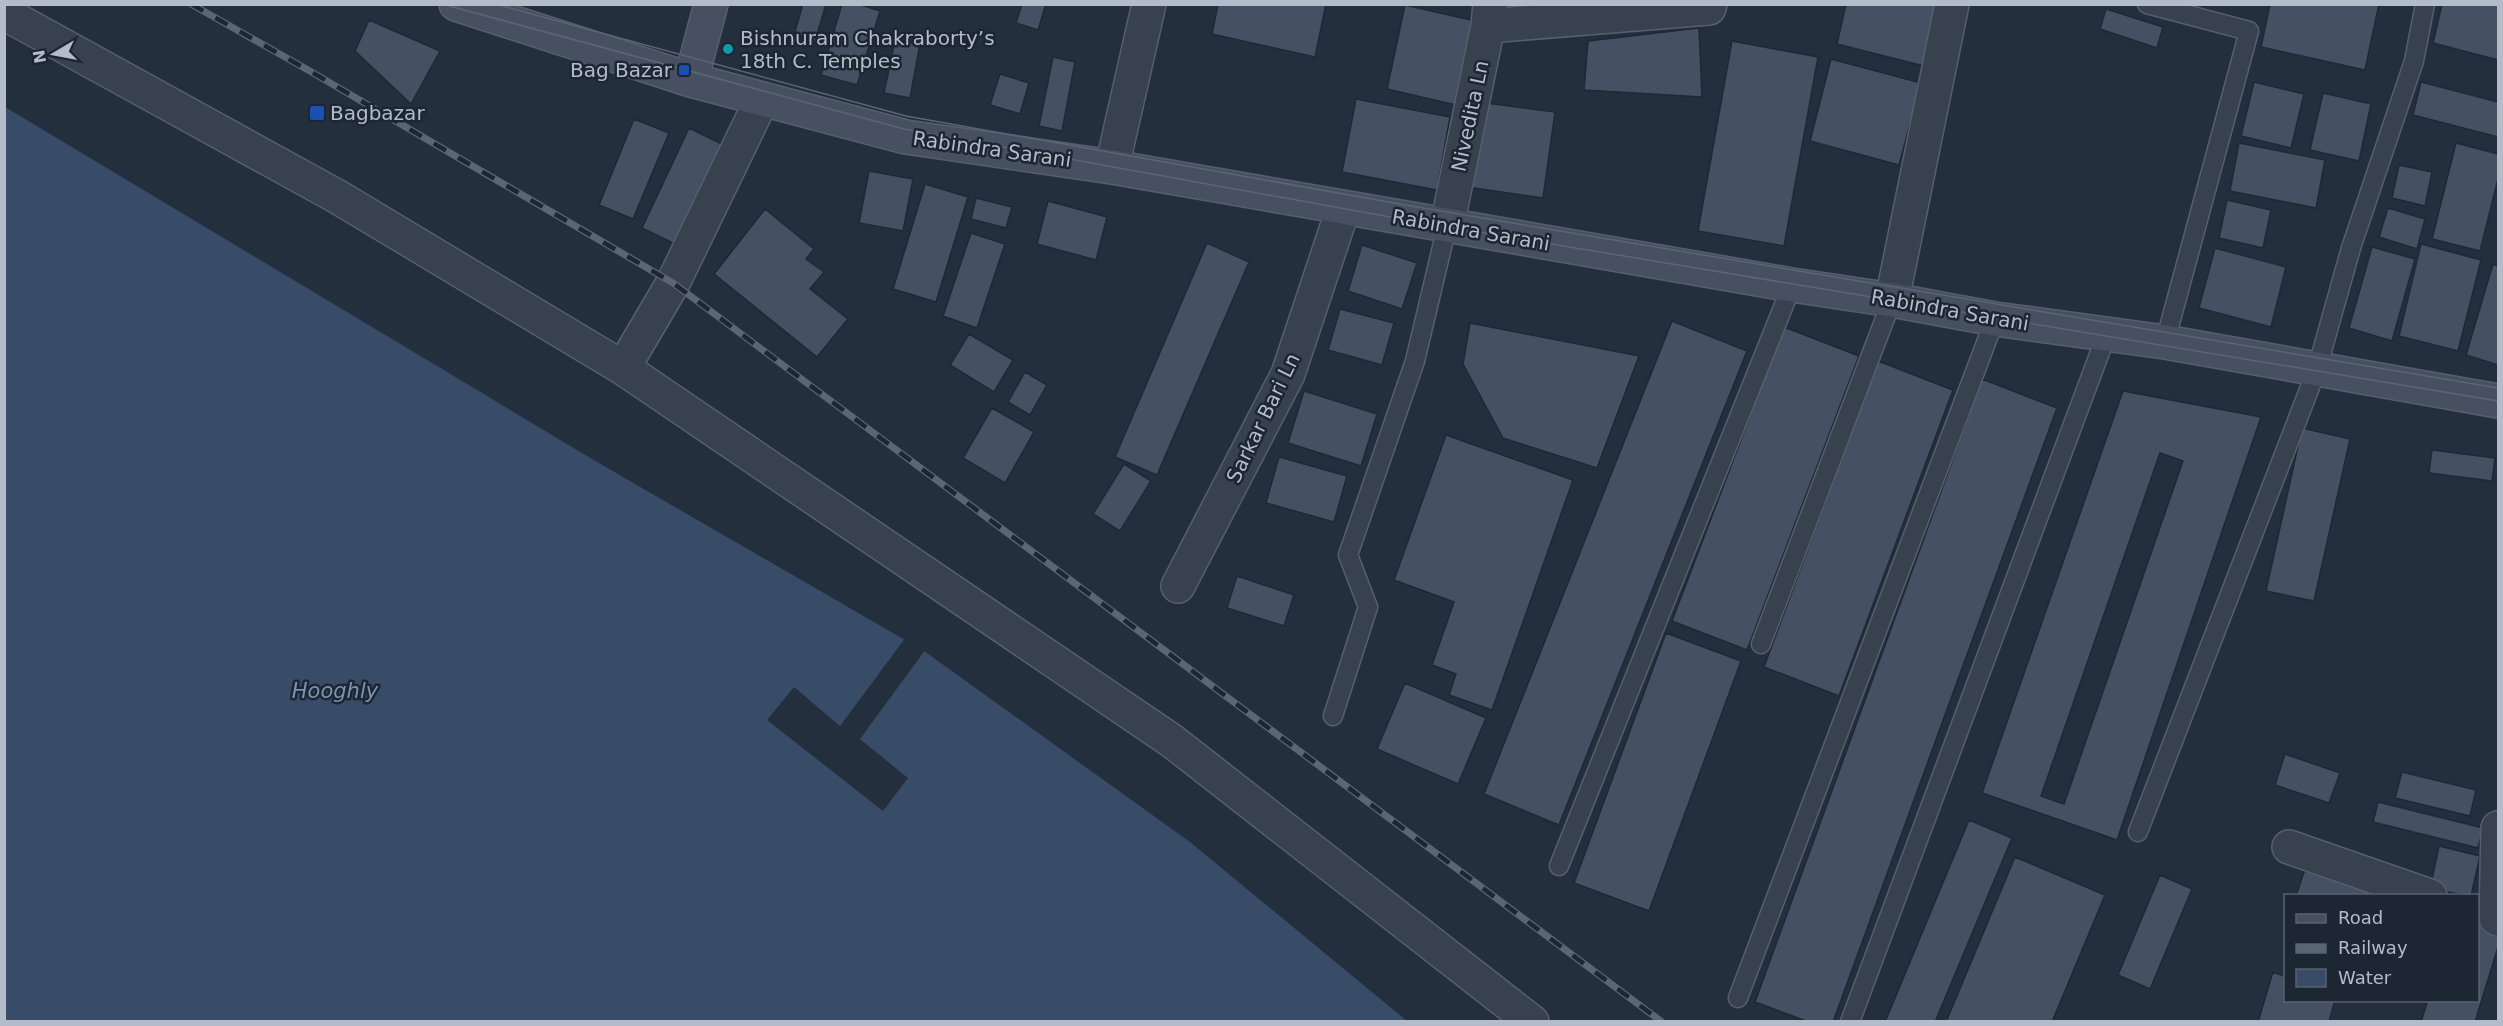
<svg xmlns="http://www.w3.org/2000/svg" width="2503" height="1026" viewBox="0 0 2503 1026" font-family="'DejaVu Sans',sans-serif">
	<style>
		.water { fill: #394c67 }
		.pier { fill: #242f3e }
		.building { fill: #455162; stroke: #1f2835; stroke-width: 1.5; fill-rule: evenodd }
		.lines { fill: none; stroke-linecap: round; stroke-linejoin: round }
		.lane-casing { stroke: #565f6c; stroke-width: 21 }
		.street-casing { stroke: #565f6c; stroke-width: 36 }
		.secondary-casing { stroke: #565f6c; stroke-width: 36 }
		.lane { stroke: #38414e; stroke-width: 18 }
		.street { stroke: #38414e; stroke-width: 33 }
		.secondary { stroke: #465061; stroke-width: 33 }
		.tram { stroke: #5a6575; stroke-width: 1.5 }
		.rail-casing { stroke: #5a6575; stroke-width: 7 }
		.rail { stroke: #1d2633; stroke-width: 4.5; stroke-dasharray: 14; stroke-linecap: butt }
		.culture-dot { fill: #0f9aa8; stroke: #1d2633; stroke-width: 2 }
		.transit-dot { fill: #1a4fb4; stroke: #1d2633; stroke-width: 2 }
		.labels { text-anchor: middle; stroke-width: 5; stroke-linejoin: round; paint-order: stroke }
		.poi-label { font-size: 20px; fill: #b4bcc9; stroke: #1d2633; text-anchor: start }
		.street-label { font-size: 20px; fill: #b4bcc9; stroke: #1d2633 }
		.water-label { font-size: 21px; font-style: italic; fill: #7c92b1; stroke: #1d2633 }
	</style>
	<rect width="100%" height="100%" fill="#242f3e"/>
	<path class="water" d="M5,107L597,462L924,651L1190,842L1407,1021L5,1022Z"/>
	<path class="pier" d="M906,637L926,649L860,739L908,778L883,811L767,720L794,687L840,726Z"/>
	<path class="building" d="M803,4H826L815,42L794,35Z
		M842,4H858L880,11L857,85L821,75Z
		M1022,4H1046L1038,30L1016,23Z
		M1218,4H1326L1315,57L1212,34Z
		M1846,4H1940L1924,66L1837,44Z
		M2270,4H2379L2365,70L2261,47Z
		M2442,4H2498V60L2433,43Z
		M1405,5L1475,21L1456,105L1387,89Z
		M2106,9L2163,27L2157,48L2100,29Z
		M369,20L440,51L411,104L355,51Z
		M1699,28L1702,97L1584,90L1588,41Z
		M895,40L920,44L910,98L884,93Z
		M1732,41L1818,57L1784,246L1698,231Z
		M1053,57L1075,62L1062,131L1039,126Z
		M1831,59L1921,83L1899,165L1810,141Z
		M1000,74L1029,83L1020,114L990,105Z
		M2254,82L2304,94L2291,148L2241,136Z
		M2421,82L2498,102V137L2413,115Z
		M2323,93L2371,104L2359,161L2310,150Z
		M1356,99L1450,117L1437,190L1342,172Z
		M1479,102L1555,112L1543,198L1467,187Z
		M634,119L669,133L633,219L599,205Z
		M689,128L728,147L681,247L642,228Z
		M2239,143L2325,160L2316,208L2230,191Z
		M2456,143L2498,154V179L2480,251L2432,239Z
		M2399,165L2432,172L2425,206L2392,198Z
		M869,171L913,179L903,231L859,223Z
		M925,184L968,197L936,302L893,289Z
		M976,198L1012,207L1006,228L971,219Z
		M2227,200L2271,210L2263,248L2219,238Z
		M1048,201L1107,217L1096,260L1037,244Z
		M2388,208L2425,219L2417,249L2379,237Z
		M765,209L814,249L806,259L824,272L810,289L848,319L817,357L714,274Z
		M971,233L1005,244L977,328L943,316Z
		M1207,243L1249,262L1157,475L1115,457Z
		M2421,244L2481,260L2458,351L2399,336Z
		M1362,245L1417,263L1402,309L1348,291Z
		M2372,247L2415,259L2392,341L2349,328Z
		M2215,248L2286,267L2271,327L2199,308Z
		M2493,264L2498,266V365L2466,355Z
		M1340,309L1394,323L1382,365L1328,350Z
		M1672,321L1747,351L1559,825L1484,794Z
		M1470,323L1639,356L1597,468L1503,438L1463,364Z
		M1784,327L1859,356L1747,650L1672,621Z
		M969,334L1013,360L994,392L950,365Z
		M1878,361L1953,390L1839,696L1764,667Z
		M1025,372L1047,385L1030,415L1008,402Z
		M1982,379L2057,408L1833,1022H1809L1755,1002Z
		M1304,391L1377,414L1361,466L1288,443Z
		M2123,391L2261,417L2117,840L1982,793ZM2160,453L2183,461L2064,804L2041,796Z
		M992,408L1034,432L1005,483L963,458Z
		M2302,428L2350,439L2314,601L2266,591Z
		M1446,435L1573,480L1492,710L1449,695L1456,674L1432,665L1454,602L1394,580Z
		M2432,450L2495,458L2492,481L2429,473Z
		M1279,457L1347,476L1334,522L1266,503Z
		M1124,464L1151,481L1120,531L1093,514Z
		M1237,576L1294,595L1284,626L1227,608Z
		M1666,633L1741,661L1649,911L1574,883Z
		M1405,683L1486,718L1458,784L1377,749Z
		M2285,754L2340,773L2329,803L2275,785Z
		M2402,772L2476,790L2470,816L2395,798Z
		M2378,802L2483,828L2478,848L2373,822Z
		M1969,820L2012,838L1935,1022H1885Z
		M2439,846L2480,856L2471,896L2430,889Z
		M2015,857L2105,895L2052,1022H1946Z
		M2306,866L2399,896H2296Z
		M2160,875L2192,889L2150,989L2118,975Z
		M2478,922L2498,928V947L2475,1022H2421L2428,1000H2478Z
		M2273,972L2286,977V1000H2335L2329,1022H2258Z"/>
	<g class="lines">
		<defs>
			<path id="lane" d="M2147,4L2249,31L2165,342
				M1761,644L1892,300
				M1333,716L1368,607L1348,555L1415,361L1447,226
				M2138,832L2317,369L2351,248L2414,61L2425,4
				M1559,866L1792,285
				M1738,998L1995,319
				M1850,1022L2106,336"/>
			<path id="street" d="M4,13L338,197L623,368L1172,741L1532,1022
				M1488,26L1709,8L1710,4
				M1112,167L1149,4
				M1447,226L1488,26L1490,4
				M1892,300L1952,4
				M623,368L673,283L762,99
				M1178,586L1288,374L1343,209
				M2498,828L2496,918L2498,919
				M2289,847L2430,896"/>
			<path id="secondary" d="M456,4L691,80L906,137L1112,167L1792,285L1892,300L1995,319L2165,342L2498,401
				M691,80L711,4"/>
		</defs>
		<use href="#lane" class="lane-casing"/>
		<use href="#street" class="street-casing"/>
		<use href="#secondary" class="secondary-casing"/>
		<use href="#lane" class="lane"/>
		<use href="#street" class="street"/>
		<use href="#secondary" class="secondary"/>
		<path class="tram" d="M442,4L904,129L1401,219L2498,401
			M495,4L906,116L1411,206L2498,388"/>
		<defs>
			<path id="rail" d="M191,4L315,74L673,283L1662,1022"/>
		</defs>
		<use href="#rail" class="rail-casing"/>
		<use href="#rail" class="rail"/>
	</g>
	<circle class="culture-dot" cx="728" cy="49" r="6"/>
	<g class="transit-dot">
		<rect x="678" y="64" width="12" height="12" rx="3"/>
		<rect x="309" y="105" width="16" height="16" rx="3"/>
	</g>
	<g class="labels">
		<g class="poi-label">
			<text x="740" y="45">Bishnuram Chakraborty’s<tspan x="740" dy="23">18th C. Temples</tspan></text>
			<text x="672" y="77" text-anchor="end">Bag Bazar</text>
			<text x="330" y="120">Bagbazar</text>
		</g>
		<g class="street-label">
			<text transform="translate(1470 116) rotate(-78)" y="7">Nivedita Ln</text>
			<text transform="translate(992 149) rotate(8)" y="7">Rabindra Sarani</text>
			<text transform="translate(1471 230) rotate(10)" y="7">Rabindra Sarani</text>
			<text transform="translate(1950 310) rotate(10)" y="7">Rabindra Sarani</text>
			<text transform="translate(1263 418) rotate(-64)" y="7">Sarkar Bari Ln</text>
		</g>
		<g class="water-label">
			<text x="335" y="698">Hooghly</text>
		</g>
	</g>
	<rect width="2503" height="1026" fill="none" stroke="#b4bcc9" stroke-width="12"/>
	<rect x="2284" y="894" width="195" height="108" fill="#1d2633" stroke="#59626f" stroke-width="1.5"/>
	<rect x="2296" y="914" width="30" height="9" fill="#465061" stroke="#59626f" stroke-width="1.5"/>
	<text x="2338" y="924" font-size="18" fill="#b4bcc9">Road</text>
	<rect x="2296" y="944" width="30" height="9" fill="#5a6575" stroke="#59626f" stroke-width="1.5"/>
	<text x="2338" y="954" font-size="18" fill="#b4bcc9">Railway</text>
	<rect x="2296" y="969" width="30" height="18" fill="#394c67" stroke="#59626f" stroke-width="1.5"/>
	<text x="2338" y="984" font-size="18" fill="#b4bcc9">Water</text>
	<g transform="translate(54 54) rotate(260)" stroke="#1d2633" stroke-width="4.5" paint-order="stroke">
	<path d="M0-4.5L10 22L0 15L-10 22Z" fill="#b4bcc9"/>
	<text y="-9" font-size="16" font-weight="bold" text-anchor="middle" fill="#b4bcc9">N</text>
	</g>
</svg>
